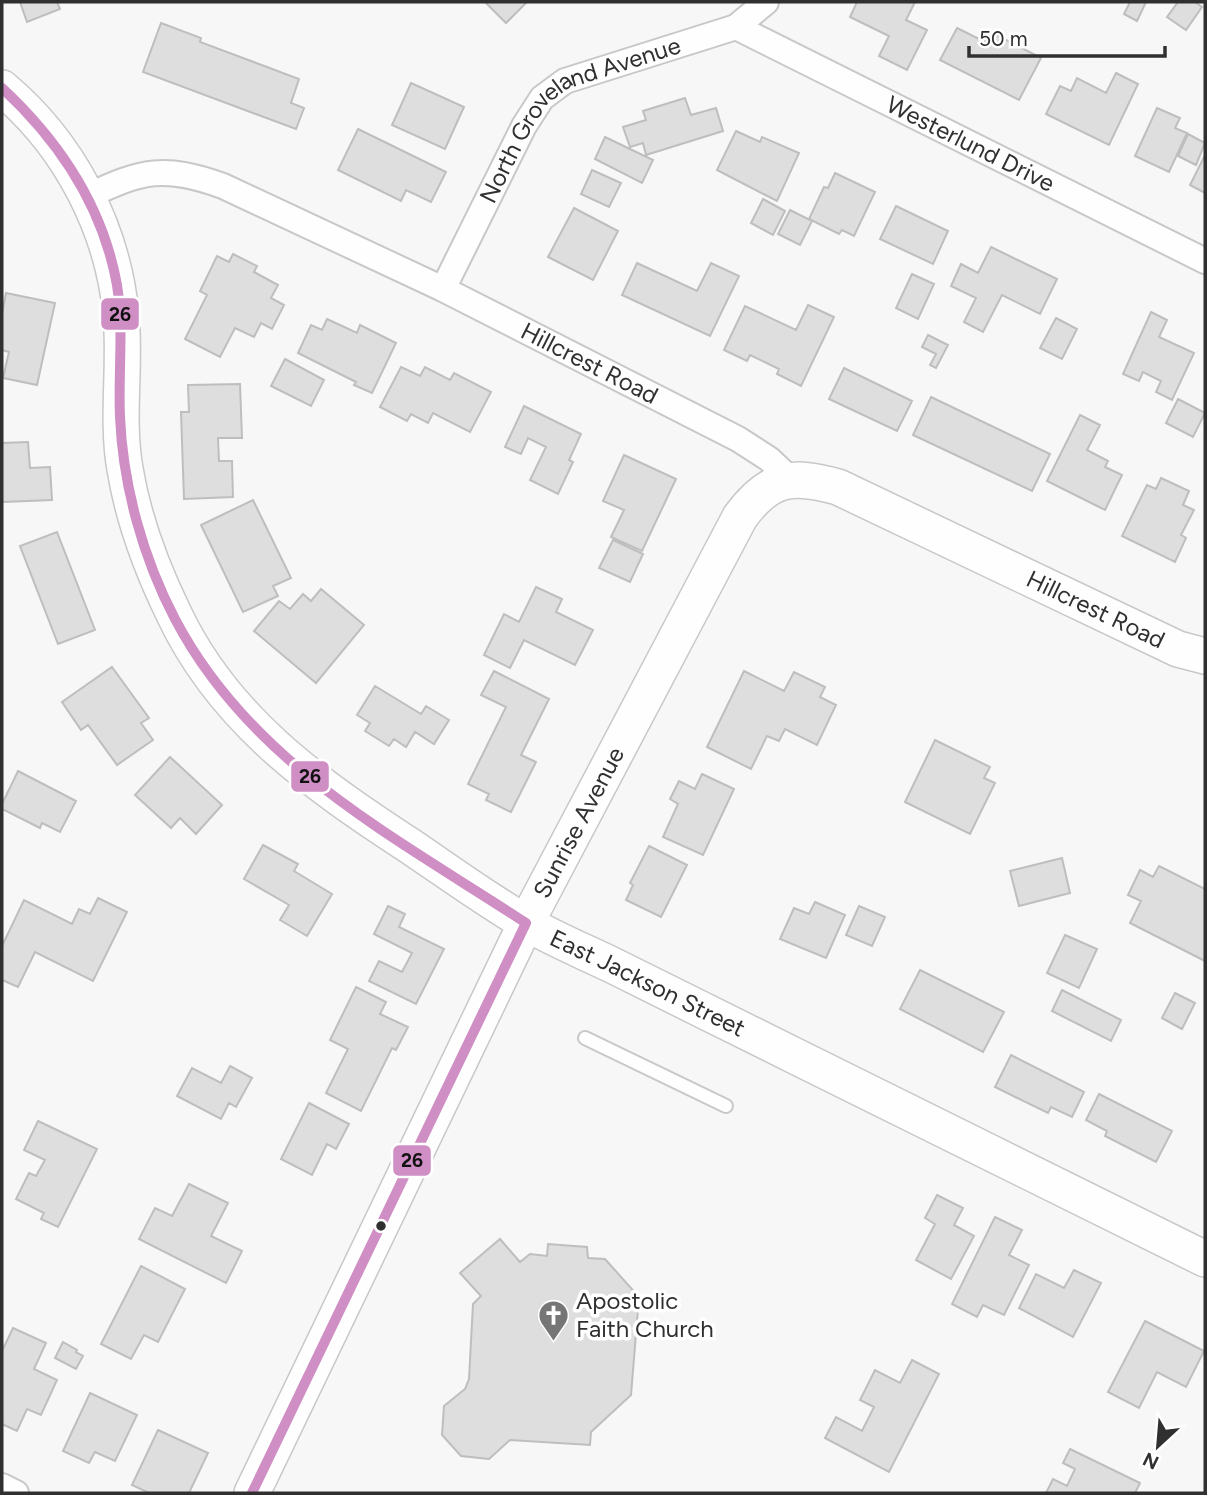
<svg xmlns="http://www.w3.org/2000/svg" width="1207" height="1495" viewBox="0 0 1207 1495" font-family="Figtree,sans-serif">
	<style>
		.building { fill: #dededf; stroke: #bebebf; stroke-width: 2 }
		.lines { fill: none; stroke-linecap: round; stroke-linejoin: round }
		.lane-casing { stroke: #c8c8c9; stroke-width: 16 }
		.street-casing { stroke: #c8c8c9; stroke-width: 28 }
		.secondary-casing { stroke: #c8c8c9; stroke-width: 38 }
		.lane { stroke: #fefefe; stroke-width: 12 }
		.street { stroke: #fefefe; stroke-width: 24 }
		.secondary { stroke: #fefefe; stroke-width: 35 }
		.bus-1-casing { stroke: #fff; stroke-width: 16 }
		.bus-1 { stroke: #cf8ec4; stroke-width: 10 }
		.bus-dot { fill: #303030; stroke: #fff; stroke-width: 2.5 }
		.labels { text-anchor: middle; stroke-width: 7; stroke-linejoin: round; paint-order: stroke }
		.street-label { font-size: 24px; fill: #303030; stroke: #fff }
		.poi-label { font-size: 24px; fill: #303030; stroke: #fff; text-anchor: start }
		.line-badge { stroke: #fff; stroke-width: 2.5 }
		.pale-badge-label { font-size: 19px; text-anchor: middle; font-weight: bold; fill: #111 }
	</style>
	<rect width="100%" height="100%" fill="#f7f7f8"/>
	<path class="building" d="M20,2H57L60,9L27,22Z
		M485,2H527L506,23Z
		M857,2H915L906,20L927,30L907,70L879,56L889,36L850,17Z
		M1130,2H1146L1137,21L1124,14Z
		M1178,2H1195L1202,7L1186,30L1167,17Z
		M161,23L201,38L200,42L299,79L291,103L304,108L296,129L143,72Z
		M957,28L985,42L991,32L1041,58L1019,100L940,60Z
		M1116,73L1138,84L1109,145L1046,114L1060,86L1071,91L1077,78L1106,93Z
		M411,83L464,107L445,149L392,125Z
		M685,98L691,115L716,108L723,131L646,155L643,143L630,147L623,127L646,120L643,111Z
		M1157,108L1180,118L1175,128L1187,133L1169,172L1135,156Z
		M358,129L446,172L431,202L406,190L401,201L338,170Z
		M736,131L760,142L762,137L799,153L777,201L717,170Z
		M1188,134L1205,143L1196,165L1178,156Z
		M605,137L653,160L642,183L595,159Z
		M1205,155V193L1190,185Z
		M592,170L621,183L609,207L581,194Z
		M835,173L875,192L854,236L842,230L839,234L809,219L824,187L828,188Z
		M763,199L785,211L773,235L751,223Z
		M896,206L948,231L933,264L880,239Z
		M574,208L618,231L593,280L548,257Z
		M790,210L812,221L800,245L778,234Z
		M991,247L1057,279L1040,314L1002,295L983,332L964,322L976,298L951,286L961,264L978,273Z
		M233,254L257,266L254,272L278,285L271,298L284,305L272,329L261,323L254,337L235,328L220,357L185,339L207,295L200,291L217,256L229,262Z
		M637,263L697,291L711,263L739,276L710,336L622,295Z
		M912,274L934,284L918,319L896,308Z
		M6,293L55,303L37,385L3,378L9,352L2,350V314Z
		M808,305L834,317L801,386L777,374L779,369L750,355L747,361L724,350L745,306L796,330Z
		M1151,312L1167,320L1159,337L1194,353L1172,400L1156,392L1161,381L1143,372L1139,381L1123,374Z
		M1056,318L1077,329L1062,359L1040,348Z
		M327,319L357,333L360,325L396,343L372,393L354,385L356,382L298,353L311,325L322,330Z
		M928,335L948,345L936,368L930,365L936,354L922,347Z
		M285,359L324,380L311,406L271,386Z
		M401,367L420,376L425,367L450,380L454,373L491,392L470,432L433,413L428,423L411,414L407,421L380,407Z
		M844,368L912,401L897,431L829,399Z
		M240,384L242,438H218L219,461H232L233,497L184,499L181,412H189L188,385Z
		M931,397L1050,454L1032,491L913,435Z
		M1178,399L1205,413L1193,437L1166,423Z
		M524,406L581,434L569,460L573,462L558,494L530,480L546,447L528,438L521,454L505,447Z
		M1080,415L1100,425L1087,450L1108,461L1105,467L1122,475L1105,510L1047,481Z
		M28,442L30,468L50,467L52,500L2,502V443Z
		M624,455L676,479L642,551L611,537L624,510L603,501Z
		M1161,478L1189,491L1183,505L1194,510L1181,535L1186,538L1175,562L1122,536L1147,485L1156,489Z
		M253,500L291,578L273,586L278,596L243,612L201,525Z
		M57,532L95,630L58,644L20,546Z
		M613,540L643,554L630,582L599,568Z
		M536,587L562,599L556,612L593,630L575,665L524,640L510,668L484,655L504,614L519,622Z
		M321,589L364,625L316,683L254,631L279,601L290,609L303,594L311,601Z
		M112,667L149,718L141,723L153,740L117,765L88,725L81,730L62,702Z
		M494,671L549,699L521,755L536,762L511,812L486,800L489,794L468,784L506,707L481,695Z
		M744,671L784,691L794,672L825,687L820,697L836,705L817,745L785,729L779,741L767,736L751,769L707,747Z
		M375,686L421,714L426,706L449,720L434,744L415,732L406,747L394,739L389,746L365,731L370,723L357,715Z
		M935,740L990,767L984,778L995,783L970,834L905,802Z
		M170,757L222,805L196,834L180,818L171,828L135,795Z
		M18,771L76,801L60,832L42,823L40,828L2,809V804Z
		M702,774L734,789L703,855L663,837L678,804L670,799L679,781L695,789Z
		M263,845L298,864L294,871L332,894L307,936L280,920L289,905L244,879Z
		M649,846L687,865L661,917L626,900L633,885L630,883Z
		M1062,858L1070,893L1019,906L1010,871Z
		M1159,866L1205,889V961L1130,923L1141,901L1128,895L1140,870L1153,877Z
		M98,898L127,912L93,981L35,952L18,987L2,980V946L24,900L72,924L79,909L90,914Z
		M815,902L845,915L826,958L780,939L794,908L809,914Z
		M388,906L405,914L399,927L444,949L416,1004L369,981L379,961L402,972L412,953L374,934Z
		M859,906L885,917L872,946L846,935Z
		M1065,935L1097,949L1079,988L1047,973Z
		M920,970L1004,1012L983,1052L900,1009Z
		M356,987L386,1002L380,1014L408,1027L396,1050L392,1048L361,1111L326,1093L348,1049L330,1040Z
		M1062,990L1121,1020L1111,1041L1052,1011Z
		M1175,993L1195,1003L1182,1029L1162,1018Z
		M1011,1055L1084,1092L1072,1117L1051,1107L1048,1113L995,1087Z
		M230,1066L252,1078L236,1107L229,1103L221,1119L177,1096L192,1068L221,1083Z
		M1099,1094L1172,1131L1156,1162L1105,1136L1107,1131L1086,1120Z
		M309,1103L349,1124L336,1149L327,1144L312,1175L281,1159Z
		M38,1121L97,1149L58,1227L41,1219L44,1213L16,1199L29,1173L36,1176L45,1160L24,1150Z
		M189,1184L228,1203L211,1236L242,1251L226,1283L139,1239L155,1208L172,1216Z
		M937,1195L963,1208L954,1225L974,1236L951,1279L916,1260L935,1224L925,1218Z
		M995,1217L1022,1230L1009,1255L1029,1265L1004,1315L983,1305L977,1317L952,1304Z
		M500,1239L520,1262L530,1254L547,1256L548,1244L587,1247L588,1258L605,1259L639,1297L631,1395L591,1432L590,1445L510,1440L489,1459L461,1456L442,1435L444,1406L465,1389L469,1379L473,1304L481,1296L460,1273Z
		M141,1266L185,1289L158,1342L144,1335L131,1359L101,1344Z
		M1074,1270L1101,1283L1073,1337L1019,1308L1036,1274L1064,1288Z
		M1145,1321L1204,1351L1186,1387L1157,1372L1139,1408L1108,1392Z
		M13,1328L46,1343L34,1369L57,1380L41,1415L27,1409L17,1431L2,1424V1351Z
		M63,1342L77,1350L76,1352L83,1356L76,1369L55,1358Z
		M912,1360L939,1374L889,1472L825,1438L836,1417L862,1431L874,1407L860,1400L875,1370L900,1383Z
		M90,1393L137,1415L115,1461L95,1452L89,1463L63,1451Z
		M158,1430L208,1453L189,1493H149L132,1485Z
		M1070,1449L1140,1483L1135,1493H1046L1053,1479L1067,1486L1075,1469L1063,1463Z"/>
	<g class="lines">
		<defs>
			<path id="lane" d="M585,1038L726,1106"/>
			<g id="street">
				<path id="s1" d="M736,27L1205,261"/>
				<path id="s2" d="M88,196C143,170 164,165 223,186L443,289L738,439L769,459L790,479"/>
				<path id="s3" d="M443,289L524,126L542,98L565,81L736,27L766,2"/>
				<path d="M2,1486L16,1493"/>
			</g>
			<g id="secondary">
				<path id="s4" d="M2,88C69,144 113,228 121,315C126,366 116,418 125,469C133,518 152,569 174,614C224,720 315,784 410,846C447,871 484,898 523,921C551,938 583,951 612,965C672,995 731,1024 791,1054C929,1122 1067,1191 1205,1259"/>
				<path id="s5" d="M252,1493L526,923L740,517C769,477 792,474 838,487L1178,649L1205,656"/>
			</g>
		</defs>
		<use href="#lane" class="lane-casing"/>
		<use href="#street" class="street-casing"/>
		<use href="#secondary" class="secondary-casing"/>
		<use href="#lane" class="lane"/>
		<use href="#street" class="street"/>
		<use href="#secondary" class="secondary"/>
		<defs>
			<path id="bus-1" d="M2,88C59,141 103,207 117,285C124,329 118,372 120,417C123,486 143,558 175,619C251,764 395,837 526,923
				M252,1493L526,923"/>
		</defs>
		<use href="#bus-1" class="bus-1-casing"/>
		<use href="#bus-1" class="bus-1"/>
	</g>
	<defs>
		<symbol id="church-pin" viewBox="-11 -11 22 30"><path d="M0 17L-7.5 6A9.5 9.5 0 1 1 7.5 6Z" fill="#767676" stroke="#fff"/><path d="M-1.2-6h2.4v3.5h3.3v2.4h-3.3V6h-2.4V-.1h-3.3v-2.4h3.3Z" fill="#fff"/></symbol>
	</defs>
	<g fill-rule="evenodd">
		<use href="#church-pin" x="536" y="1298" width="35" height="47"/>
	</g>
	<circle class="bus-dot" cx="381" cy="1226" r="6"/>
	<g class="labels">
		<g class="street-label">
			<text dy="8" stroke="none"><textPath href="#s3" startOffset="231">North Groveland Avenue</textPath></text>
			<text dy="8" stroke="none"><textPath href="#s1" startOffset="262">Westerlund Drive</textPath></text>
			<text dy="8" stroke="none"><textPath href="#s2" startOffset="548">Hillcrest Road</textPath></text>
			<text dy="8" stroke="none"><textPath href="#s5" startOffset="1489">Hillcrest Road</textPath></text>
			<text dy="8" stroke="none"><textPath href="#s5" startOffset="746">Sunrise Avenue</textPath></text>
			<text dy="8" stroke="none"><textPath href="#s4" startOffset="1181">East Jackson Street</textPath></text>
		</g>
		<g class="poi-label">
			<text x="576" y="1309">Apostolic<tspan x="576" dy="28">Faith Church</tspan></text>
		</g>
	</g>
	<g class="line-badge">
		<rect x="100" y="297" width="40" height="34" rx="7" fill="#cf8ec4"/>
		<rect x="290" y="760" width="40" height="33" rx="7" fill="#cf8ec4"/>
		<rect x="392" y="1144" width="40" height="33" rx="7" fill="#cf8ec4"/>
	</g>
	<g class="pale-badge-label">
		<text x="120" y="321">26</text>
		<text x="310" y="783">26</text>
		<text x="412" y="1167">26</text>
	</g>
	<rect width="1207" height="1495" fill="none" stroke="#303030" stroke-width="7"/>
	<g transform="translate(1158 1446) rotate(206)" stroke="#ffffff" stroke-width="5" paint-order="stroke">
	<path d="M0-5L12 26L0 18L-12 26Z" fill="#303030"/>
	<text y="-10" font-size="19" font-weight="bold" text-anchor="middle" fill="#303030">N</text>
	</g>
	<path d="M969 46v10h196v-10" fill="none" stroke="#303030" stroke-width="3.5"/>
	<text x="979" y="46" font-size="21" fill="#303030" stroke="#ffffff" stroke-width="5" paint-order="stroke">50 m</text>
</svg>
